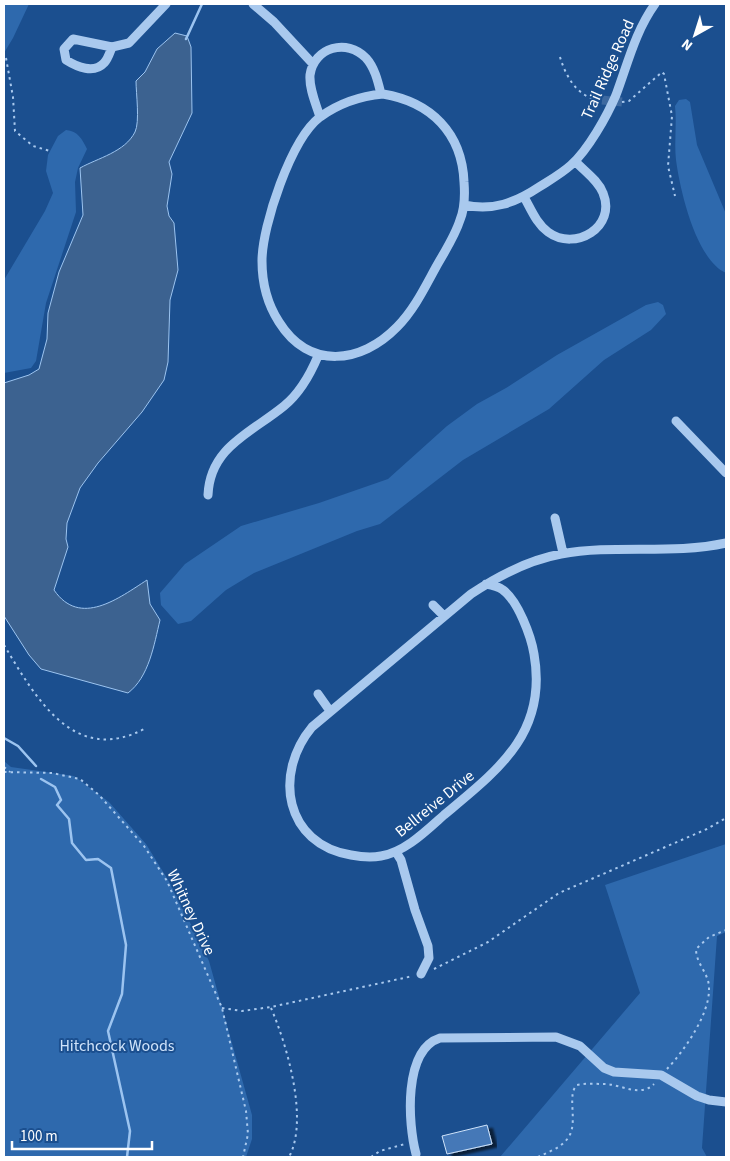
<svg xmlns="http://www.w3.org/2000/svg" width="730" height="1161" viewBox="0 0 730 1161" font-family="'Source Sans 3',sans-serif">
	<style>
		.green { fill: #2e69ad }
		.water { fill: #3c6290; stroke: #9cc4f0 }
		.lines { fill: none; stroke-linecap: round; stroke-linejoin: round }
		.stream { stroke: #9cc4f0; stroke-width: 2.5 }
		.building { fill: #4478b7; stroke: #cfe3fa; filter: url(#shadow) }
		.minor-tunnel { stroke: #3d69a0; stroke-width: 9; stroke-dasharray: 9 4.5; stroke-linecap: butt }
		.path { stroke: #a9c9ee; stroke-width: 2; stroke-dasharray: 2.5 4; stroke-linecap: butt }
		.minor { stroke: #a9c9ee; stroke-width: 9 }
		.labels { text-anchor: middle; stroke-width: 4; stroke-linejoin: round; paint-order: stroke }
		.street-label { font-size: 16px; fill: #fff; stroke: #1b4f8f }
		.park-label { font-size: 16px; fill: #cfe3fa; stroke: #1b4f8f }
	</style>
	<defs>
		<filter id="shadow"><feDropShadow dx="5.5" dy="3" stdDeviation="1" flood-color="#0009"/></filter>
	</defs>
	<rect width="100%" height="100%" fill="#1b4f8f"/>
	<path class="green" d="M4,4H29L13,38L4,53Z
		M686,99L690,102L697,145L726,214V273C696,260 680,190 676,160C674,142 677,123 675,106L679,100Z
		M66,130C78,131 82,139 87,149L78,168L75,182L76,212L46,303L36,361L31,368L4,373V280L45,211L53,193L46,171L48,155L58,136Z
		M658,302L663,305L666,314L651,330L604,360L549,409L463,460L380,524L357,531L254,573L226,590L191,621L178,624L161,605L160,593L185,564L241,526L319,503L388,479L447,426L477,404L506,388L557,355L646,305Z
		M4,761L11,767L74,776L109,802L146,844L173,888L209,961L252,1115V1139L246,1157H4Z
		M726,844V932L717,936L702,1148L707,1157H500L640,993L605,885Z"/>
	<path class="water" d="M175,33L187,36L191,47L192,113L169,162L172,174L167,206L169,216L174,223L178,270L170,300L168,362L164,380L142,412L98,463L80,488L67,523L66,539L68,547L54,590C80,628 119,598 147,580L150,604L160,620C154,645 149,677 128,693L41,669L29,655L4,616V383L29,375L39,369L47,339L48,313L59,272L83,215L80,168C98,158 125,152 135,132C140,122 136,93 136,81L145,72L157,49Z"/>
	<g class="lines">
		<path class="stream" d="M186,39L202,4
			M4,738L18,746L36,766
			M41,779L55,787L61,800L57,805L69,819L72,843L86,860L98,859L111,868L126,945L122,994L108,1031L130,1131L127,1157"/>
	</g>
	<path class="building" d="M487,1125L492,1144L447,1154L442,1136Z"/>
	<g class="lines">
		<path class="minor-tunnel" d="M602,100L622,102"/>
		<path class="path" d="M560,57C566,77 578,99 602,100
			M6,58L13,97L15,131L33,146L50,151
			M622,102L629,101L662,72L664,74L672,116L668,166L675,196
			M4,645C36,698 74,767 146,728
			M4,767L10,772
			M4,772L52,773L80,779L99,795L144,846L167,881L222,1008L246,1111L248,1134L243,1157
			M434,969L488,942L559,893L707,829L726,818
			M222,1008L242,1011L271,1007L413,976
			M271,1008C287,1045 309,1120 289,1157
			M667,1069C684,1051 710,1014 709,988C709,973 696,964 696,949L709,937L726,930
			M371,1157L380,1151L405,1144
			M538,1157C548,1152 561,1148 568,1138C579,1123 566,1095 577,1085C586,1083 595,1084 604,1084C621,1084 640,1098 654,1084"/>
		<path class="minor" d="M253,4L274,22L313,64
			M73,39L112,47C110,52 108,59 104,63C94,74 77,67 66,60L64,49Z
			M112,47L129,43L166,4
			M383,94C431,102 462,133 464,182C465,195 465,208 460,220C455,236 445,251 436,267C425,287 414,310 397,327C361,364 309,370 279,322C268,305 262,283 262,261C262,226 291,139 320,117C338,104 361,96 383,94Z
			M320,117C316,104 309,89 310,75C314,47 347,38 366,58C375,68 378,82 381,94
			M524,197C531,209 536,223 548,232C575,252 617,227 603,193C598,180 584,171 575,161
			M464,205C493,211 515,203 539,187C550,180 561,174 571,165C588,150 607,116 616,95C628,63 635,32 655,4
			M676,421L726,473
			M208,495C210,447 251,433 284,406C300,393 310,375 318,356
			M555,518L563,553
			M486,584C492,585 498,586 503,590C518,601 531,636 534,654C548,733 498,770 444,815C426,831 405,852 381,856C371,858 361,857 351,855C285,844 273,774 312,727L471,594C498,576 528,560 561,554C616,544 672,555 726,543
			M433,605L444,616
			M318,694L330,711
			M396,852L401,860L415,910L428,946L429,958L421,974
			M416,1154C408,1124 403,1050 440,1038L556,1037L580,1046L604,1068L614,1072L661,1075L697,1096L709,1100L726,1102"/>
	</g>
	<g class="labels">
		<g class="street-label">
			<text transform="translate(607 69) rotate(-66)" y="6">Trail Ridge Road</text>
			<text transform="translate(434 803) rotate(-39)" y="6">Bellreive Drive</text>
			<text transform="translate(192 912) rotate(65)" y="6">Whitney Drive</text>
		</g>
		<g class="park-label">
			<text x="117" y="1051">Hitchcock Woods</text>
		</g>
	</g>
	<rect width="730" height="1161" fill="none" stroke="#ffffff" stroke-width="10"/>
	<g transform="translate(695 35) rotate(219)" stroke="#1b4f8f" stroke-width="4" paint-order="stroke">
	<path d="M0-4L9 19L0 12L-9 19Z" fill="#ffffff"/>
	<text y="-8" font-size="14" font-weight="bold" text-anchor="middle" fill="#ffffff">N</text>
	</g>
	<path d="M12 1141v8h140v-8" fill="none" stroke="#ffffff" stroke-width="2.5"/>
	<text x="20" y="1141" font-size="15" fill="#ffffff" stroke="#1b4f8f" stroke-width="4" paint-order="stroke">100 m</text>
</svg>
